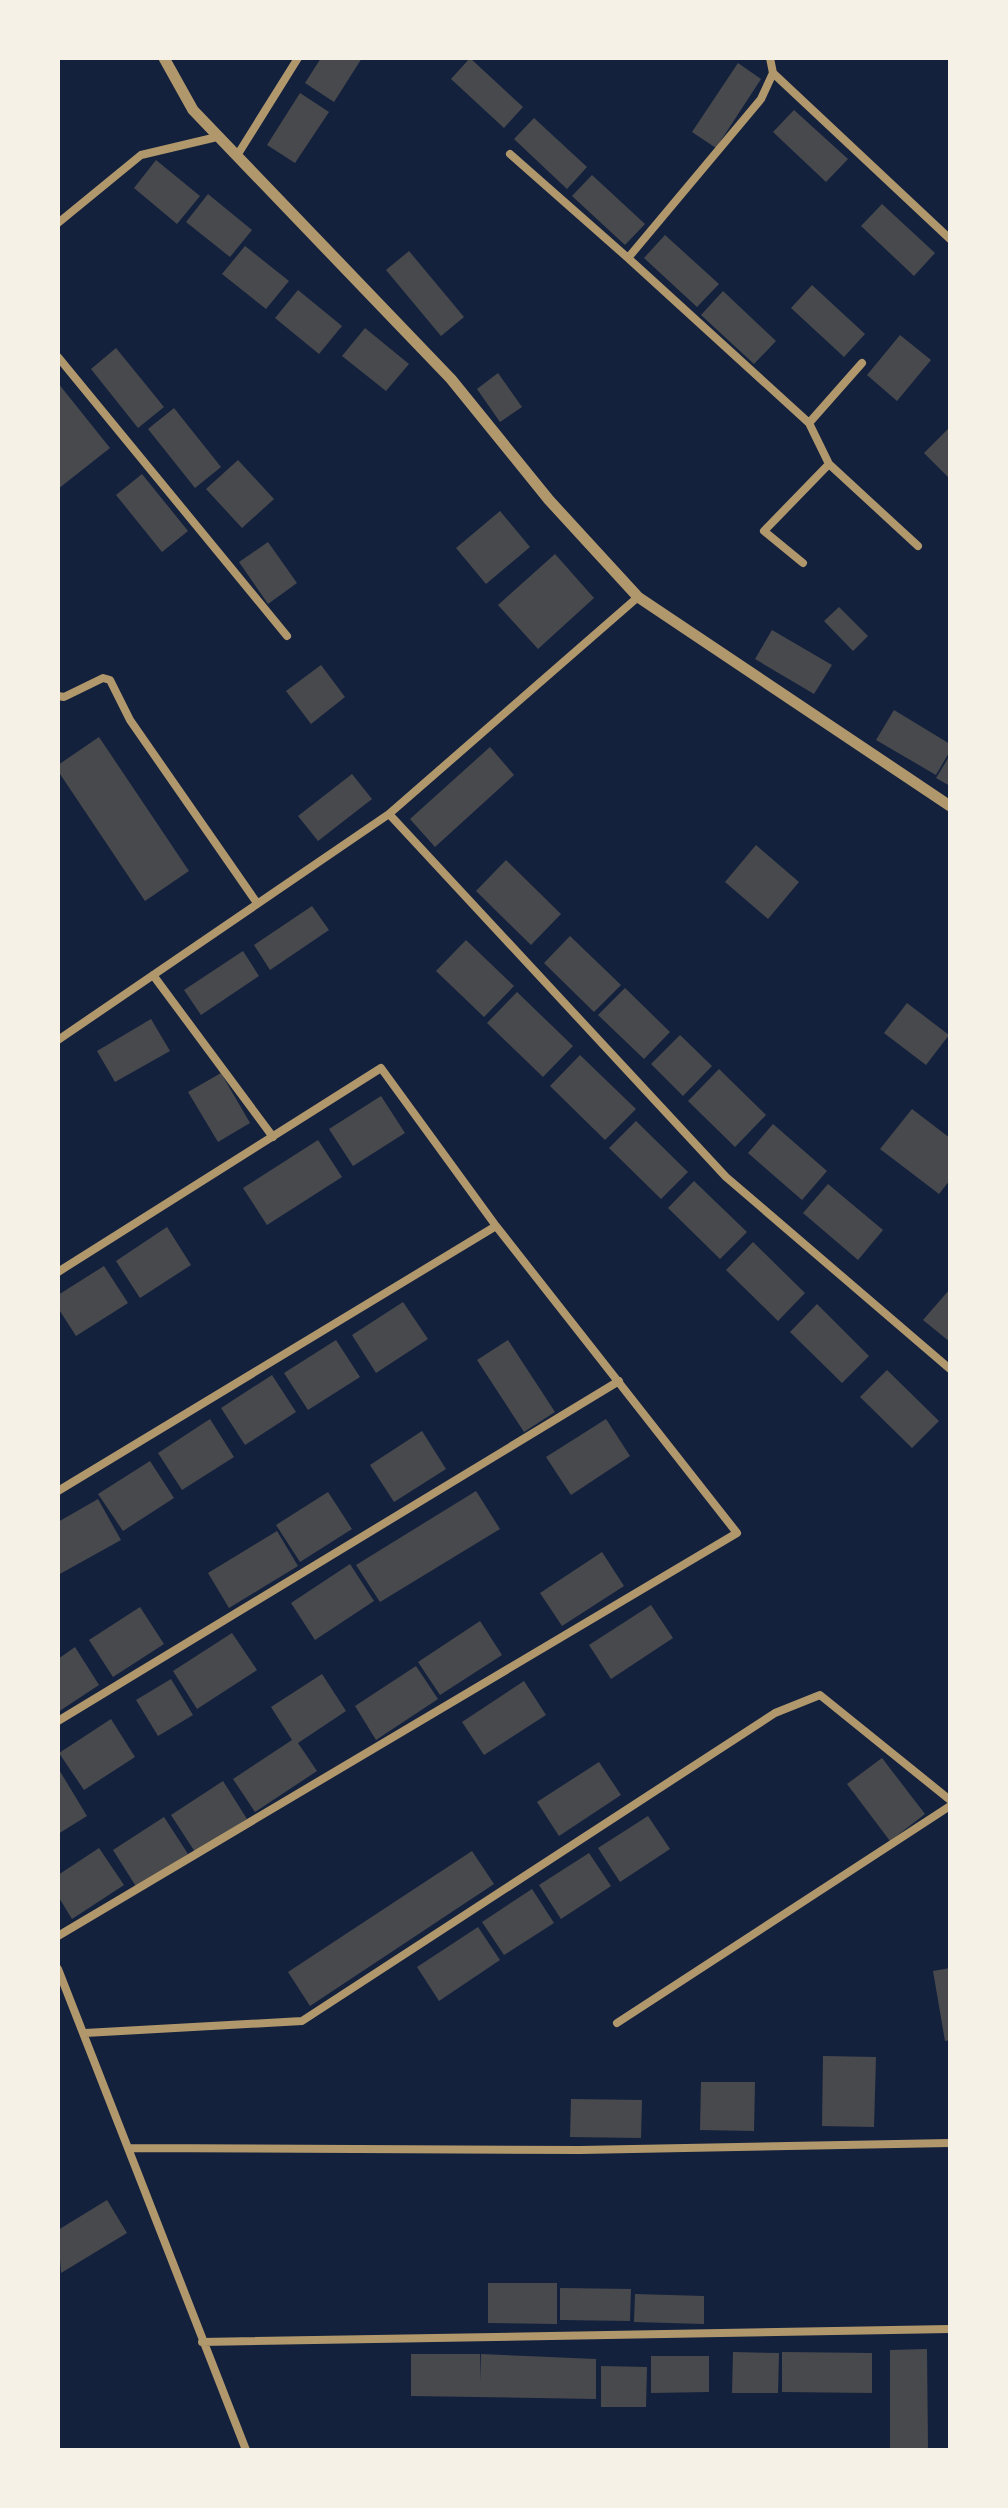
<svg xmlns="http://www.w3.org/2000/svg" width="1008" height="2508" viewBox="0 0 1008 2508" font-family="Roboto,sans-serif">
	<style>
		.building { fill: #48494c }
		.lines { fill: none; stroke-linecap: round; stroke-linejoin: round }
		.minor { stroke: #b1986c; stroke-width: 8 }
		.tertiary { stroke: #b1986c; stroke-width: 11 }
	</style>
	<rect width="100%" height="100%" fill="#14213d"/>
	<path class="building" d="M321,58H362L334,102L305,83Z
		M470,58L523,107L504,128L451,79Z
		M738,63L761,79L716,148L692,132Z
		M300,93L329,112L295,163L267,145Z
		M794,110L848,159L826,182L773,132Z
		M534,118L587,167L567,189L514,139Z
		M156,160L200,196L177,224L134,188Z
		M592,175L645,224L625,245L572,196Z
		M208,194L252,230L230,257L186,222Z
		M882,204L935,253L914,276L861,226Z
		M665,235L719,284L697,307L644,258Z
		M245,246L289,281L266,309L222,274Z
		M409,251L464,317L441,336L386,270Z
		M812,285L865,334L844,357L791,308Z
		M298,290L342,326L319,354L275,318Z
		M723,291L776,341L754,364L701,315Z
		M365,328L409,364L386,391L342,356Z
		M900,335L931,360L897,401L867,375Z
		M116,348L164,407L138,428L91,369Z
		M498,373L522,407L500,422L477,389Z
		M58,383L110,448L58,489Z
		M174,408L221,467L195,488L148,429Z
		M950,427V479L924,453Z
		M238,460L274,499L242,528L206,489Z
		M142,474L188,531L162,552L116,495Z
		M500,511L530,547L486,584L456,548Z
		M268,542L297,583L268,604L239,562Z
		M555,554L594,598L538,649L498,605Z
		M839,607L868,636L853,651L824,621Z
		M772,630L832,665L814,694L755,659Z
		M321,665L345,697L311,724L286,691Z
		M894,710L950,744V751L936,775L876,740Z
		M99,737L189,871L145,901L58,771V765Z
		M490,747L514,775L435,847L410,819Z
		M950,755V786L936,778Z
		M352,774L372,799L318,841L298,816Z
		M756,845L799,882L768,919L725,882Z
		M506,860L561,914L531,945L476,891Z
		M312,906L329,930L270,970L254,945Z
		M570,936L621,985L594,1012L544,963Z
		M466,940L514,986L484,1017L436,971Z
		M243,951L259,976L201,1015L184,990Z
		M625,988L670,1032L644,1059L598,1015Z
		M517,992L573,1046L543,1077L487,1023Z
		M907,1003L949,1035L926,1065L884,1033Z
		M151,1019L170,1051L115,1082L97,1051Z
		M680,1035L712,1066L683,1096L651,1064Z
		M580,1055L636,1109L605,1140L550,1086Z
		M719,1069L766,1115L735,1147L688,1101Z
		M221,1073L250,1123L218,1142L188,1092Z
		M381,1096L405,1133L353,1166L329,1129Z
		M912,1109L950,1138V1180L939,1194L880,1149Z
		M636,1121L688,1172L661,1199L609,1148Z
		M773,1124L827,1171L802,1200L748,1153Z
		M318,1140L342,1177L267,1225L243,1188Z
		M694,1181L747,1232L720,1259L668,1208Z
		M828,1184L883,1230L858,1260L803,1213Z
		M167,1227L191,1265L140,1298L116,1261Z
		M753,1242L805,1293L778,1321L726,1270Z
		M104,1266L128,1303L76,1336L58,1308V1295Z
		M950,1289V1342L923,1320Z
		M403,1302L428,1339L376,1373L352,1335Z
		M817,1304L869,1356L842,1383L790,1332Z
		M336,1340L360,1377L308,1410L284,1373Z
		M508,1340L555,1412L524,1432L477,1360Z
		M887,1370L939,1421L912,1448L860,1397Z
		M272,1375L296,1412L245,1445L221,1408Z
		M210,1419L234,1457L182,1490L158,1453Z
		M606,1419L630,1456L571,1495L546,1457Z
		M422,1431L446,1469L394,1502L370,1465Z
		M150,1461L174,1498L123,1531L98,1494Z
		M476,1491L500,1529L380,1602L356,1565Z
		M328,1492L352,1529L300,1562L276,1525Z
		M98,1499L121,1540L58,1575V1522Z
		M277,1531L298,1566L229,1608L208,1573Z
		M602,1552L624,1586L562,1626L540,1593Z
		M350,1564L374,1601L315,1640L291,1603Z
		M651,1605L673,1638L611,1679L589,1645Z
		M140,1607L164,1644L113,1677L89,1640Z
		M480,1621L502,1655L440,1695L418,1662Z
		M232,1633L257,1670L197,1709L173,1671Z
		M75,1647L99,1685L58,1712V1659Z
		M416,1666L438,1699L376,1740L355,1706Z
		M322,1674L346,1711L298,1743L317,1771L255,1812L233,1779L292,1740L271,1707Z
		M171,1679L193,1715L158,1736L136,1700Z
		M524,1681L546,1715L484,1755L462,1722Z
		M111,1719L135,1757L84,1790L59,1753Z
		M882,1758L925,1814L890,1841L847,1784Z
		M599,1762L621,1795L559,1836L537,1802Z
		M58,1768L87,1816L58,1834Z
		M223,1781L247,1819L195,1852L171,1815Z
		M648,1816L670,1849L620,1882L598,1848Z
		M164,1817L188,1854L137,1888L113,1850Z
		M99,1848L124,1885L72,1919L58,1896V1875Z
		M472,1851L494,1884L310,2006L288,1972Z
		M589,1853L611,1886L561,1919L539,1885Z
		M532,1889L554,1923L504,1955L482,1922Z
		M478,1927L500,1960L439,2001L417,1967Z
		M950,1968V2040L945,2041L933,1971Z
		M823,2056L876,2057L874,2127L822,2126Z
		M701,2082H755L754,2131L700,2130Z
		M571,2099L642,2100L641,2138L570,2137Z
		M107,2200L127,2233L61,2273L58,2230Z
		M488,2283H557V2324L488,2323Z
		M560,2288L631,2289L630,2321L560,2320Z
		M635,2294L704,2296V2324L634,2322Z
		M927,2349L928,2450H890V2350Z
		M733,2352L779,2353L778,2393H732Z
		M782,2352L872,2353V2393L782,2392Z
		M411,2354H480V2382L481,2354L596,2359V2399L411,2396Z
		M651,2356H709V2392L651,2393Z
		M601,2366L647,2367L646,2407H601Z"/>
	<g class="lines">
		<path class="minor" d="M773,73L950,239
			M238,154L298,58
			M510,154L628,258L761,99L773,73L770,58
			M58,223L141,155L217,137
			M628,258L809,423L862,363
			M58,357L287,636
			M809,423L829,464L918,546
			M803,563L764,531L829,464
			M58,696L64,697L103,678L110,680L130,720L257,903
			M389,814L726,1177L950,1369
			M153,975L273,1137
			M58,1040L389,814L638,597
			M58,1272L381,1068L496,1226L58,1491
			M58,1721L619,1381
			M58,1936L737,1533L496,1226
			M58,1969L246,2450
			M617,2023L950,1806
			M85,2033L302,2021L775,1713L820,1695L950,1800
			M129,2148L580,2150L950,2143
			M202,2342L950,2329"/>
		<path class="tertiary" d="M164,58L193,110L451,379L549,500L638,597L950,806"/>
	</g>
	<rect width="1008" height="2508" fill="none" stroke="#f6f1e7" stroke-width="120"/>
</svg>
